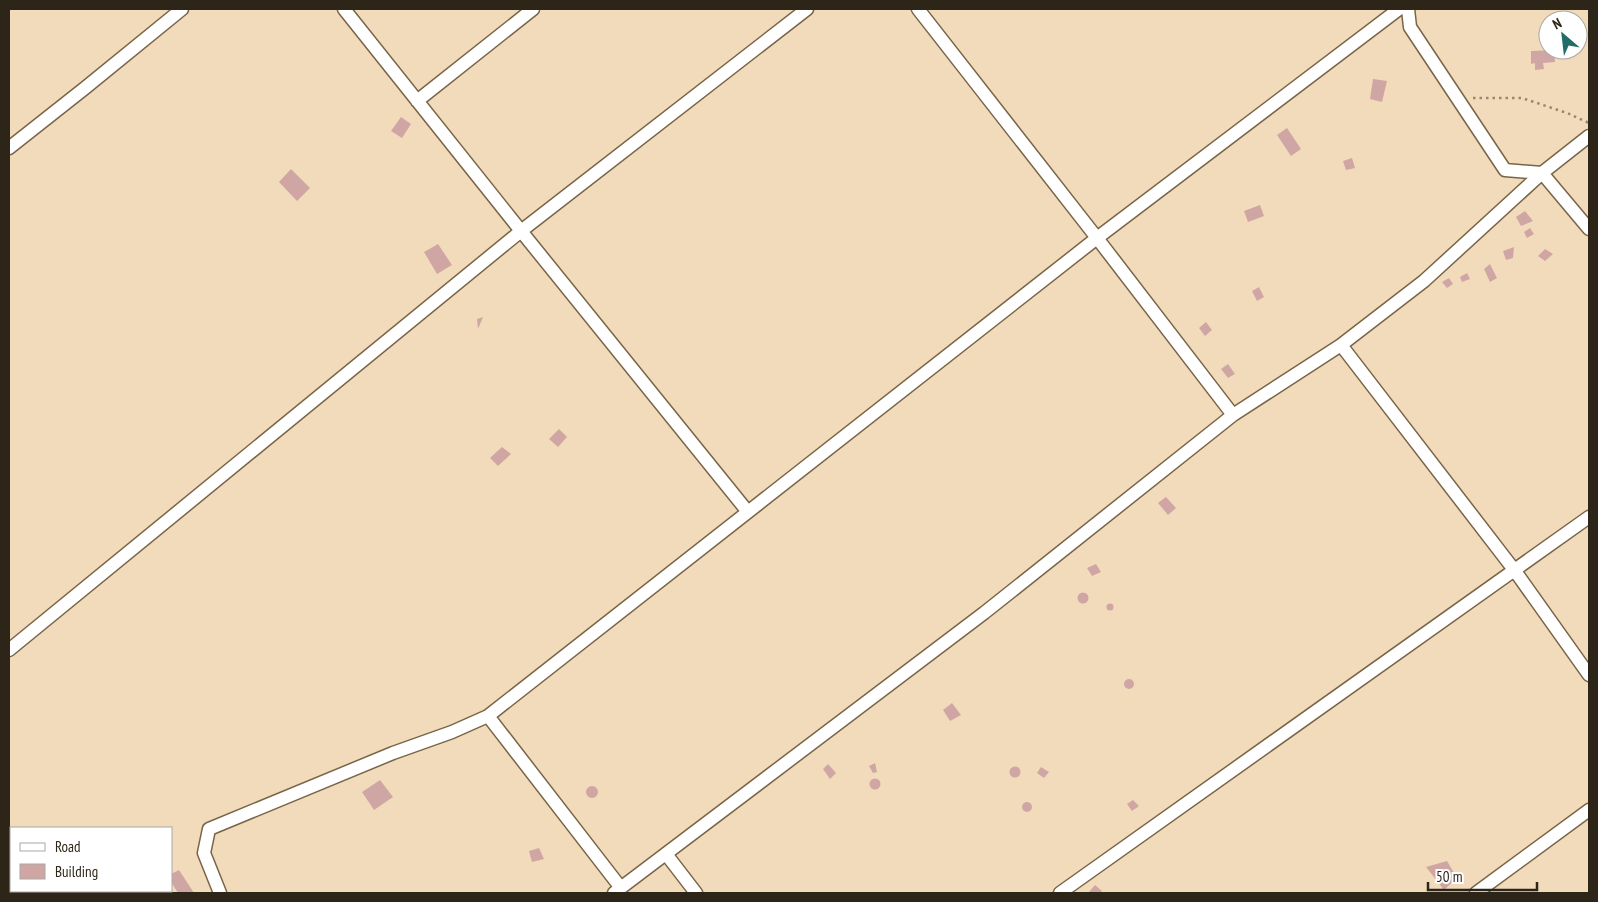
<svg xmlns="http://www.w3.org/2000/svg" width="1598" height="902" viewBox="0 0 1598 902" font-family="'PT Sans Narrow',sans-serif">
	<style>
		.building { fill: #cfa6a4 }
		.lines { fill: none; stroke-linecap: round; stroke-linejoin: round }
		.minor-casing { stroke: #786447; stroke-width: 15 }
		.path { stroke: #998871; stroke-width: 2.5; stroke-dasharray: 2.5 4; stroke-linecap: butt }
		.minor { stroke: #fff; stroke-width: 12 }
	</style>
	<rect width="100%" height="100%" fill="#f2dbbb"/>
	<path class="building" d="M1554,50L1555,62L1543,63L1544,69L1535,70V63L1531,64V51Z
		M1373,79L1387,81L1382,102L1370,99Z
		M401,117L411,124L402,138L391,131Z
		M1287,128L1301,149L1291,156L1277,135Z
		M1352,158L1355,168L1346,170L1343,161Z
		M291,169L310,188L297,201L279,182Z
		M1260,205L1264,216L1248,222L1244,211Z
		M1525,211L1533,221L1521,226L1516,217Z
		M1530,228L1534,234L1527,238L1524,232Z
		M438,244L452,265L437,274L424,252Z
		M1514,247L1513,258L1506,260L1503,251Z
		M1545,249L1553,254L1545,261L1538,256Z
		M1490,264L1497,278L1490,282L1484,269Z
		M1467,273L1470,279L1462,282L1460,277Z
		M1449,278L1453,284L1447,288L1442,282Z
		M1259,287L1264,297L1257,301L1252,291Z
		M483,317L478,329L477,319Z
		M1206,322L1212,330L1205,336L1199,328Z
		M1228,364L1235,374L1228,378L1221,369Z
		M559,429L567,437L558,447L549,439Z
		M502,447L511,454L498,466L490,458Z
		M1166,497L1176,508L1168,515L1158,503Z
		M1096,564L1101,572L1092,576L1087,568Z
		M1077.5 598a5.5 5.5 0 1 1 11 0a5.5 5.5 0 1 1-11 0Z
		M1106.5 607a3.5 3.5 0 1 1 7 0a3.5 3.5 0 1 1-7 0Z
		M1124 684a5 5 0 1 1 10 0a5 5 0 1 1-10 0Z
		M952,703L961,715L950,721L943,710Z
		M875,763L877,772L873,773L869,766Z
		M828,764L836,773L830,779L823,769Z
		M1009.5 772a5.5 5.5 0 1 1 11 0a5.5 5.5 0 1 1-11 0Z
		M1041,767L1049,772L1044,778L1037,773Z
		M869.5 784a5.5 5.5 0 1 1 11 0a5.5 5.5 0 1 1-11 0Z
		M380,780L393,797L374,810L362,792Z
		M586 792a6 6 0 1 1 12 0a6 6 0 1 1-12 0Z
		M1133,800L1139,806L1132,811L1127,804Z
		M1022 807a5 5 0 1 1 10 0a5 5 0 1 1-10 0Z
		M539,848L544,859L532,862L529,851Z
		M1447,861L1457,878L1444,890L1426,867Z
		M179,870L194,893H178L171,882V874Z
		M1095,885L1102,891L1100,893H1091L1089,892Z
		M80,891H97L95,893H79Z"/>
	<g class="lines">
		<defs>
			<path id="minor" d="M344,9L521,231L748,512
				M918,9L1097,238L1233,415
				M1408,9L1410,27L1505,170L1542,173L1589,229
				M417,101L533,9
				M9,148L85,88L182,9
				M1341,345L1515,571L1589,675
				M9,650L521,231L807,9
				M488,716L621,888
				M666,854L696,893
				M220,893L204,853L209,829L393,753L452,732L488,716L1097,238L1399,9
				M614,893L984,613L1233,415L1341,345L1424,281L1542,173L1589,136
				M1060,893L1589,517
				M1476,893L1589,810"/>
		</defs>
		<use href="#minor" class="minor-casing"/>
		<path class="path" d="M1473,98H1522L1567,113L1589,123"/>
		<use href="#minor" class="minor"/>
	</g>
	<rect width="1598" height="902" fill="none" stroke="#2e2519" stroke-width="20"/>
	<rect x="10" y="827" width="162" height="65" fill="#ffffff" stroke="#aba8a3"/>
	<rect x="20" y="843" width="25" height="8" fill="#ffffff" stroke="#aba8a3"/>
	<text x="55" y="852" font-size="15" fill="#2e2519">Road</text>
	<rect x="20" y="864" width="25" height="15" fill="#cfa6a4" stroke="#aba8a3"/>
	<text x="55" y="877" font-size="15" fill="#2e2519">Building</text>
	<g transform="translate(1563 35) rotate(332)"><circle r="24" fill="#ffffff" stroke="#aba8a3"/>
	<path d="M0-4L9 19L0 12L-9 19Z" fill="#236d68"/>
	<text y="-8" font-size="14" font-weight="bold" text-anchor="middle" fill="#2e2519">N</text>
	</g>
	<path d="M1428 882v8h109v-8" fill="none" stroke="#2e2519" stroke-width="2.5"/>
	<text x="1436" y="882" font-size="15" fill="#2e2519" stroke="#ffffff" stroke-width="4" paint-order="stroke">50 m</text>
</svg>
